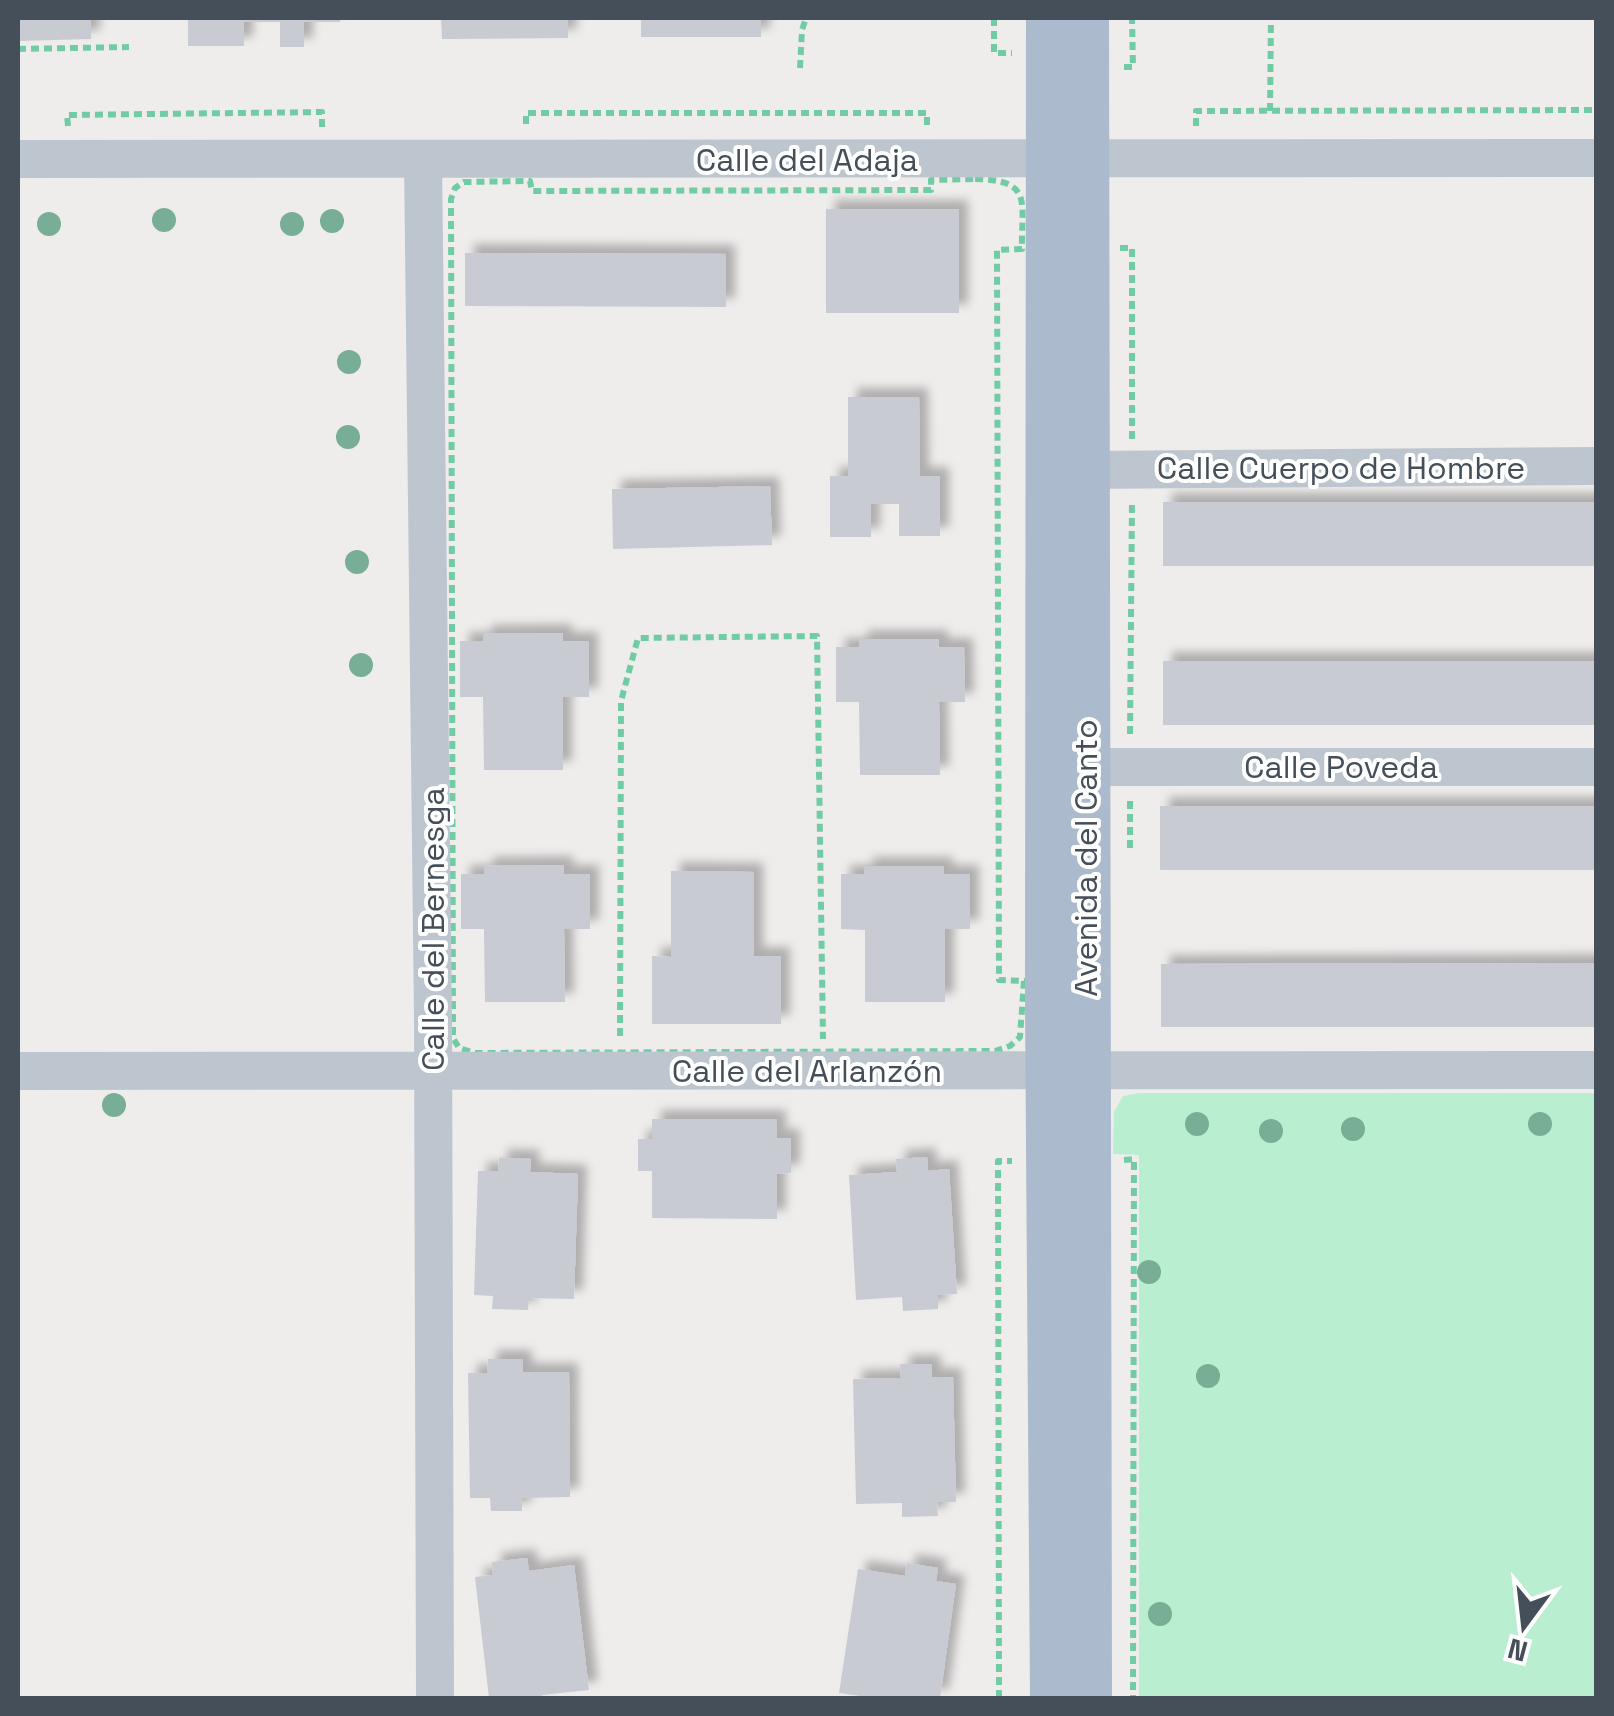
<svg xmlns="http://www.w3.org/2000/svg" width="1614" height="1716" viewBox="0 0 1614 1716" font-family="'Space Grotesk',sans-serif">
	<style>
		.green { fill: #b9eed1 }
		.building { fill: #c9cbd2; filter: url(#shadow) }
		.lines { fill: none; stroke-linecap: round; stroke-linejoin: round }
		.path { stroke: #71cca5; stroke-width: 6; stroke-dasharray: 8 5; stroke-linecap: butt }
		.minor { stroke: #bdc6cf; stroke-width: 38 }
		.major { stroke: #abbacc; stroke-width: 48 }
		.tree { fill: #78ae96 }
		.labels { text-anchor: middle; stroke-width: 8; stroke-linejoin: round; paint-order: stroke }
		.street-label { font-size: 32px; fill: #454f5a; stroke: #fff }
	</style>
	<defs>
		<filter id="shadow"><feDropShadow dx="9" dy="-9" stdDeviation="5" flood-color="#0004"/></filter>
	</defs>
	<rect width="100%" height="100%" fill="#efecec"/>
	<path class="green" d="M1596,1093V1698H1139V1155L1113,1154L1114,1112L1123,1096L1139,1093Z"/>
	<path class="building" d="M18,18H91V39L18,41Z
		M188,18H340V22H304V47H280V22H244V46H188Z
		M441,18H568V38L442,39Z
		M641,18H761V37H641Z
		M826,209H959V313H826Z
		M465,253L726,254V307L465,306Z
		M848,397H919L920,476H940V536H899V504H871V537H830V476H848Z
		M770,486L772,545L613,549L612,489Z
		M1163,502H1596V566H1163Z
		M563,633V641H589V697H563V770H484L483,697H460V641H483V634Z
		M859,639H939V647H964L965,702H939L940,775H860L859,702H836V647H859Z
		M1163,661H1596V725H1163Z
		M1160,806H1596V870H1160Z
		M564,865V874H590V929H564L565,1002H485L484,929H461V874H484V866Z
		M864,866H944V874H970V929H945V1002H865V930L841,929V874H864Z
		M671,871L754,872V956H781V1024H652V956L671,957Z
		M1596,963V1027H1161V964Z
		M652,1119H777V1138H791V1173L777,1174V1219L652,1218V1171H638V1139H652Z
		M927,1157L928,1171L949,1169L957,1294L938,1295V1309L903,1311L902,1297L856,1300L849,1175L897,1172L896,1159Z
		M499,1158L531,1159L530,1172L578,1174L574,1299L529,1298L528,1310L492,1309L493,1296L474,1295L478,1171H498Z
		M488,1359H523V1372H569L570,1497L522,1498V1511H491L490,1498H470L468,1373H487Z
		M900,1364H932V1377H953L956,1502H937L938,1516L902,1517V1503L856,1504L853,1379L901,1378Z
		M527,1558L529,1571L574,1565L589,1690L542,1695V1698H489L475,1577L493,1575L492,1562Z
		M907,1563L938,1568L936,1581L956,1584L940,1698H874L839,1693L858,1569L905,1576Z"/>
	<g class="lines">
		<path class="path" d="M994,18V53H1012
			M18,49L129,47
			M1124,67H1133L1132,18
			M800,68L802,30L806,18
			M1270,111L1271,18
			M526,124V113H927V129
			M68,126L67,115L322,112V129
			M1196,126V111L1596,110
			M975,179C1034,180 1021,202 1022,249L997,250L999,980L1024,981L1020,1037L1010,1046L995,1051L475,1053L459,1048L453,1038L451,199L455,188L464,182L530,181L532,191L931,190V180Z
			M1120,248H1132V439
			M1130,734L1132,502
			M1130,848V800
			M620,1036L621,701L638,638L817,636L823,1039
			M1124,1160L1134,1159L1133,1698
			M999,1698L998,1161H1012"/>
		<path class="minor" d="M18,159L1596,158
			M423,159L433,1018L435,1698
			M1085,470L1596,466
			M1086,767H1596
			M18,1071L1596,1070"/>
		<path class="major" d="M1050,18L1049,1003L1054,1698
			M1085,18L1088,1698"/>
	</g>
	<g class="tree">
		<circle cx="164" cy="220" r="12"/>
		<circle cx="332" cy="221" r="12"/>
		<circle cx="49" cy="224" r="12"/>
		<circle cx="292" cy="224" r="12"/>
		<circle cx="349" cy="362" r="12"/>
		<circle cx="348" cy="437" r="12"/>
		<circle cx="357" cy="562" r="12"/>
		<circle cx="361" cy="665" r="12"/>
		<circle cx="114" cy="1105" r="12"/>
		<circle cx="1197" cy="1124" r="12"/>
		<circle cx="1540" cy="1124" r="12"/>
		<circle cx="1353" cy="1129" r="12"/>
		<circle cx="1271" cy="1131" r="12"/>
		<circle cx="1149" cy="1272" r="12"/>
		<circle cx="1208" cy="1376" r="12"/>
		<circle cx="1160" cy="1614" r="12"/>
	</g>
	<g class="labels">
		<g class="street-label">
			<text x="807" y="171">Calle del Adaja</text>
			<text x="1341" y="479">Calle Cuerpo de Hombre</text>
			<text x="1341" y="778">Calle Poveda</text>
			<text transform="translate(1086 858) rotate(-90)" y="11">Avenida del Canto</text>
			<text transform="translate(433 929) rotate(-90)" y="11">Calle del Bernesga</text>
			<text x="807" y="1082">Calle del Arlanzón</text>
		</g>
	</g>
	<rect width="1614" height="1716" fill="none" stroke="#454f5a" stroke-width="40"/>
	<g transform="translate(1524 1626) rotate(195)" stroke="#ffffff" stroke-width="8" paint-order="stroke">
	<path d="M0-8L18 38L0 25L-18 38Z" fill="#454f5a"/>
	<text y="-15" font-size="28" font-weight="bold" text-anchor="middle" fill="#454f5a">N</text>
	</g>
</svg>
